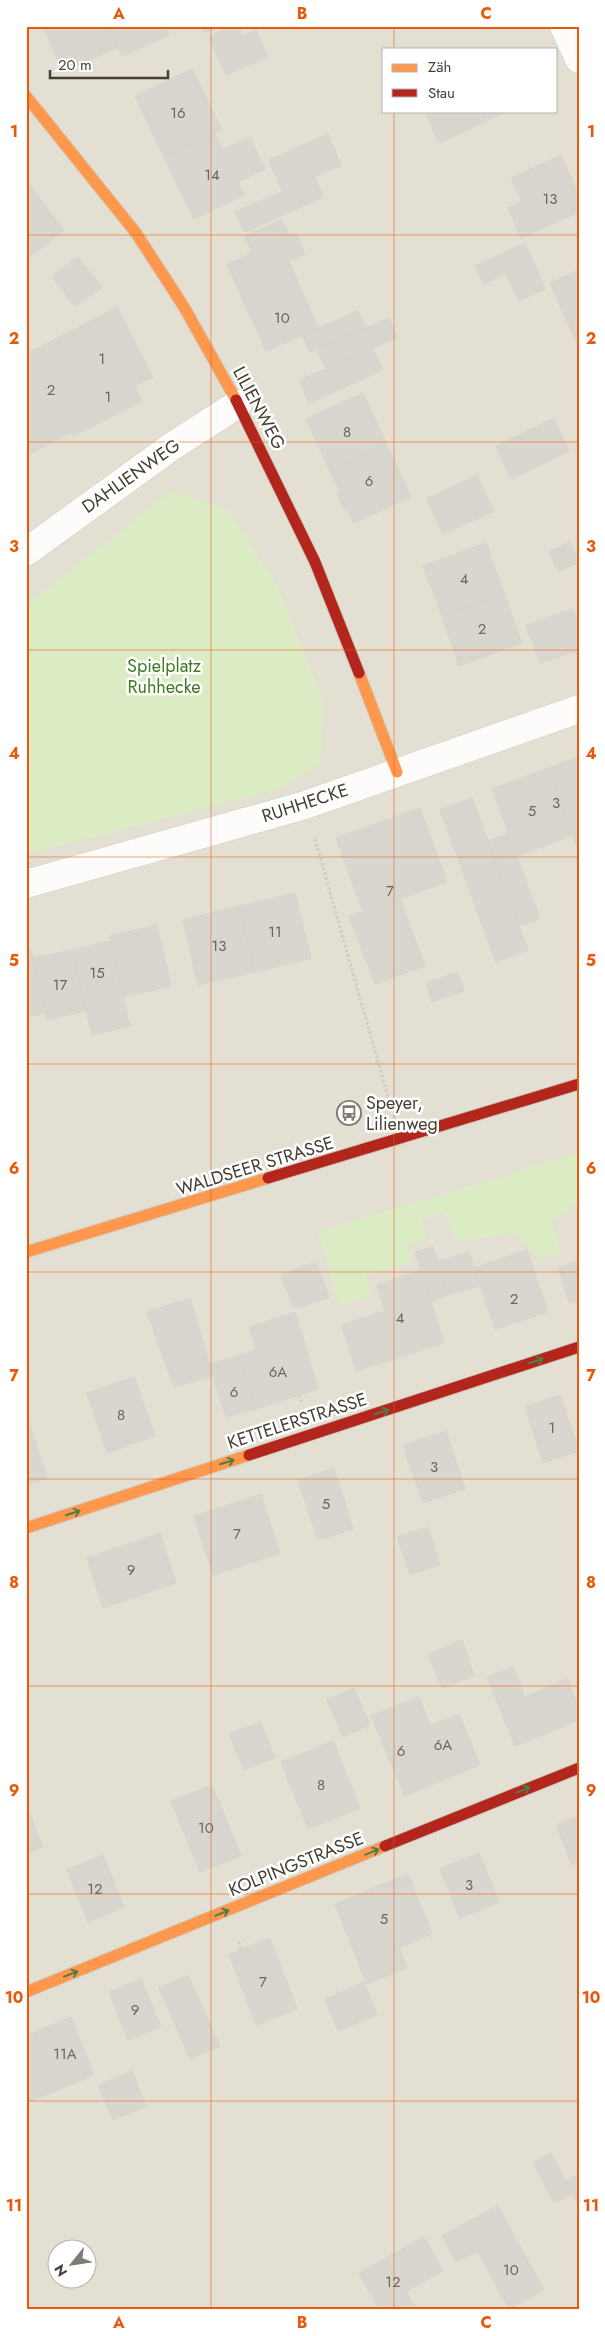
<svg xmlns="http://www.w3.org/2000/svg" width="605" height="2336" viewBox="0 0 605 2336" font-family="Jost,sans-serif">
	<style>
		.residential { fill: #e4dfd3; fill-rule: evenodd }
		.green { fill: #dbecc4 }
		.building { fill: #d9d6cf; stroke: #d8d4cc }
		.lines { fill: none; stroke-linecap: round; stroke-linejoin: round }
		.street-casing { stroke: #cecbc4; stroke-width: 29 }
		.slow-casing { stroke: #cfcbbc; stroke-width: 13 }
		.jam-casing { stroke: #cfcbbc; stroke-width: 13 }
		.path { stroke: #cecbc6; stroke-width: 3; stroke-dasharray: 2.5 2.5; stroke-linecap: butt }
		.street { stroke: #fdfcfb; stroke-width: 28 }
		.slow { stroke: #ff974d; stroke-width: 11 }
		.jam { stroke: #b3261e; stroke-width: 11 }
		.oneway { stroke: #517b48 }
		.grid { fill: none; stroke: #e8590c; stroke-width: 1; stroke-opacity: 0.55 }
		.labels { text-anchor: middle; stroke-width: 5; stroke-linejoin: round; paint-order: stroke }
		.number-label { font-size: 15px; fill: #6b665b }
		.street-label { font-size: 18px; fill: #453f33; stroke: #fff }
		.park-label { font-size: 18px; fill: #3e7a22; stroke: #fff }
		.poi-label { font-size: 18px; fill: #453f33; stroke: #fff; text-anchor: start }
		.neatline { fill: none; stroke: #e8590c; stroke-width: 2 }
		.grid-label { font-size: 16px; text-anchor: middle; font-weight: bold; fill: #e8590c }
	</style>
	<rect width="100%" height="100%" fill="#f0ede6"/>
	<path class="residential" d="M26,26H579V2310H26ZM384,49H556V111H384ZM58,2248H88V2278H58Z"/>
	<path class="green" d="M172,491L228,510L277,585L323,700L320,765L272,791L26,854V605Z
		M579,1153V1203L551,1221L562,1252L539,1259L521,1237L512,1234L455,1240L445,1211L421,1219L427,1239L407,1245L412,1262L366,1276L372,1296L340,1305L318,1232Z"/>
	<path class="building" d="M43,26H109L119,47L63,71Z
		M109,26H165L169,35L122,56Z
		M201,26H219L204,33Z
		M233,26H239L243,36L256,30L268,57L226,75L209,37Z
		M192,69L222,130L164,157L135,96Z
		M425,111H481L486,121L439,143Z
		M481,111H509L486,121Z
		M215,133L222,150L250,137L265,169L238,182L244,195L194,219L164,157Z
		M328,134L341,165L282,191L269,160Z
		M561,155L579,196V212L521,238L508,208L522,202L511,178Z
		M315,177L323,197L245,232L235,212Z
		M26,181L64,230L26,260Z
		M282,220L290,236L296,233L305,254L289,261L299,284L246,307L227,264L252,253L245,236Z
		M525,243L533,261L483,284L475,266Z
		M78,257L102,287L75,307L52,276Z
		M533,261L545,289L519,301L506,274Z
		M579,270V338L575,339L550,283Z
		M299,284L318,328L266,351L246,307Z
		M117,307L153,377L135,386L142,401L93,426L50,342Z
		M358,311L365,328L310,352L302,335Z
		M389,318L397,337L326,369L317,349Z
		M50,342L93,426L73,436L71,432L26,456V354Z
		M373,348L383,370L309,403L300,380Z
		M363,393L387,445L330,471L306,419Z
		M554,418L569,451L511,479L496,446Z
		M387,445L411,497L354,523L347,509L344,510L337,493L340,491L330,471Z
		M477,475L494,511L443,534L427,499Z
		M570,542L579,562L558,572L549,552Z
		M486,543L504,593L442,616L423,566Z
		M504,593L522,643L459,666L442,616Z
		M573,609L579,625V650L540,663L526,625Z
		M579,757V848H577L548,768Z
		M548,768L573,835L517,856L492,789Z
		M472,798L528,950L496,962L440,810Z
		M420,808L447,882L400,899L425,966L375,984L349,916L363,911L336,838Z
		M508,833L540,919L519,926L487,841Z
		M295,893L311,958L255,972L239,906Z
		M239,906L255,972L198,985L183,920Z
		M157,925L171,986L123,997L110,936Z
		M110,941L130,1026L92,1035L72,950Z
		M31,950L46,1013L26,1017V951Z
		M72,950L86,1011L47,1020L33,958Z
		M458,972L464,991L432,1002L426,983Z
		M433,1247L448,1295L431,1301L415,1252Z
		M527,1250L548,1312L495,1329L474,1268Z
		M469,1252L480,1286L448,1295L438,1262Z
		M577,1261L579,1301L570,1304L558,1268Z
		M316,1262L329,1297L301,1307H293L281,1275Z
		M421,1270L444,1343L356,1371L342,1325L385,1311L377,1285Z
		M190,1298L213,1376L174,1387L147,1312Z
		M295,1312L318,1389L255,1409L238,1356L256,1350L249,1327Z
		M238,1356L255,1409L226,1417L209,1364Z
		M134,1377L155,1436L107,1453L87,1393Z
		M560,1395L579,1451L543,1463L525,1407Z
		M28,1420L47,1478L26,1485V1421Z
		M446,1431L465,1489L423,1503L403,1445Z
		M334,1468L353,1529L318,1540L298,1480Z
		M261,1494L280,1553L213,1575L194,1516Z
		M428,1527L440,1565L410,1575L397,1537Z
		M160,1533L176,1583L103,1608L87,1558Z
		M462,1640L474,1676L442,1688L428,1655Z
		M513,1667L525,1697L567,1679L579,1708V1720L515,1746L487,1677Z
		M354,1688L370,1725L343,1737L327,1700Z
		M419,1697L430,1726L459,1714L480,1765L431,1785L398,1705Z
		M398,1705L431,1785L405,1796L371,1716Z
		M260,1722L275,1758L244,1770L229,1734Z
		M333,1741L360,1808L308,1829L281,1762Z
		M212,1785L241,1856L200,1872L171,1801Z
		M26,1806L43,1847L26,1854Z
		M579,1816V1863L572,1865L556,1825Z
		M479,1853L499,1902L460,1918L440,1869Z
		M103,1855L124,1907L88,1922L67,1870Z
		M408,1874L432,1934L399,1948L407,1968L367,1984L335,1904Z
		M270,1938L297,2009L256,2025L229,1954Z
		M188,1975L220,2046L190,2059L159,1988Z
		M141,1979L161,2027L128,2040L109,1992Z
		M364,1982L377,2015L338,2031L325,1999Z
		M71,2017L94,2075L58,2090L35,2032Z
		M35,2032L58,2090L26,2103V2035Z
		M132,2071L146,2106L113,2120L98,2085Z
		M551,2153L572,2193L554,2203L533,2163Z
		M579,2174V2205L566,2181Z
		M498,2206L544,2290L509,2309L463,2224Z
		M463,2224L478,2251L456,2262L442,2236Z
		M424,2237L443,2271L406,2291L416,2310H379L359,2273Z"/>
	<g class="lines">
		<defs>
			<path id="street" d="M564,26L579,59
				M26,552L171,447L238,404
				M26,884L305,805L579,709"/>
			<path id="slow" d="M26,96L136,233L184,307L236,400
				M359,673L397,772
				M26,1252L268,1178
				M26,1528L249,1455
				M26,1992L385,1846"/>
			<path id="jam" d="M236,400L315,562L359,673
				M268,1178L579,1084
				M249,1455L579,1347
				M385,1846L579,1768"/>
		</defs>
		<use href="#street" class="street-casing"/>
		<use href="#slow" class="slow-casing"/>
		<use href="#jam" class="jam-casing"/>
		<path class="path" d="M315,839L390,1104
			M299,1395L302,1403
			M239,1942L241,1949"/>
		<use href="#street" class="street"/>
		<use href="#slow" class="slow"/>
		<use href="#jam" class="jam"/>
	</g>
	<defs><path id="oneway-shaft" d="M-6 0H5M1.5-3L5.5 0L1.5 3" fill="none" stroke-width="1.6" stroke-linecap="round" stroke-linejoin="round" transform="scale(1.25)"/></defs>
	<g class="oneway">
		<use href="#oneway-shaft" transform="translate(536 1361) rotate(-18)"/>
		<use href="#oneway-shaft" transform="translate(382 1412) rotate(-18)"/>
		<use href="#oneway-shaft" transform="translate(227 1462) rotate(-17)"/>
		<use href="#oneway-shaft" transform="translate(73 1513) rotate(-18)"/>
		<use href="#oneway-shaft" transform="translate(523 1790) rotate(-22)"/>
		<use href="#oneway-shaft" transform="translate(372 1852) rotate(-22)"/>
		<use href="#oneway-shaft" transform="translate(222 1913) rotate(-22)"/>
		<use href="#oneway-shaft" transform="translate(71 1974) rotate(-21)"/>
	</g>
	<path class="grid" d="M211,26V2310M394,26V49M394,111V2310M26,235H579M26,442H579M26,650H579M26,857H579M26,1064H579M26,1272H579M26,1479H579M26,1686H579M26,1894H579M26,2101H579"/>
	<defs>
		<symbol id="bus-ring" viewBox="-11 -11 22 22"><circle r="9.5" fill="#fff" stroke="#817c72" stroke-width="1.5"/><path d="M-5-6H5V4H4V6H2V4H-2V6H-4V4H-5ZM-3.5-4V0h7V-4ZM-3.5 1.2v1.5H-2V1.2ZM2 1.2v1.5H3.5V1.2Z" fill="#817c72"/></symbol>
	</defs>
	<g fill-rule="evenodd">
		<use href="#bus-ring" x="335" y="1099" width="28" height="28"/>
	</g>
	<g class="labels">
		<g class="number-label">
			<text x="178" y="118">16</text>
			<text x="212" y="180">14</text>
			<text x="550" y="204">13</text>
			<text x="282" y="323">10</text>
			<text x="102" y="364">1</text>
			<text x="51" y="395">2</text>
			<text x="108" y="402">1</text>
			<text x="347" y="437">8</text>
			<text x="369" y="486">6</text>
			<text x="464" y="584">4</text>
			<text x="482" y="634">2</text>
			<text x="556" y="808">3</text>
			<text x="532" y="816">5</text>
			<text x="390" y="896">7</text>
			<text x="275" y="937">11</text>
			<text x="219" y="951">13</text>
			<text x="97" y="978">15</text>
			<text x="60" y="990">17</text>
			<text x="514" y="1304">2</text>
			<text x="400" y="1323">4</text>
			<text x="278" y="1377">6A</text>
			<text x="234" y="1397">6</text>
			<text x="121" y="1420">8</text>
			<text x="552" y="1433">1</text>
			<text x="434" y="1472">3</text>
			<text x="326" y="1509">5</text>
			<text x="237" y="1539">7</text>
			<text x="131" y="1575">9</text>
			<text x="443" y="1750">6A</text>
			<text x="401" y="1756">6</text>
			<text x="321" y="1790">8</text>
			<text x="206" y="1833">10</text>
			<text x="469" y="1890">3</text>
			<text x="95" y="1894">12</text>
			<text x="384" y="1924">5</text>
			<text x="263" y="1987">7</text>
			<text x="135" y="2015">9</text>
			<text x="65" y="2059">11A</text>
			<text x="511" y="2275">10</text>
			<text x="393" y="2287">12</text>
		</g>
		<g class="street-label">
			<text transform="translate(259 408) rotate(62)" y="6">LILIENWEG</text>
			<text transform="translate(131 476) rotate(-35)" y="6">DAHLIENWEG</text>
			<text transform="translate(305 803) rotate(-18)" y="6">RUHHECKE</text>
			<text transform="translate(255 1166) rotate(-17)" y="6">WALDSEER STRASSE</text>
			<text transform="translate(297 1421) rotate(-18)" y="6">KETTELERSTRASSE</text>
			<text transform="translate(296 1864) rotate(-22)" y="6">KOLPINGSTRASSE</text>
		</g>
		<g class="park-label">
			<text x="164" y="672">Spielplatz<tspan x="164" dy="21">Ruhhecke</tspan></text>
		</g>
		<g class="poi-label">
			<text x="366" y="1109">Speyer,<tspan x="366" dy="21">Lilienweg</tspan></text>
		</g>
	</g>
	<rect width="605" height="2336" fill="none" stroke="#ffffff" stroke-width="55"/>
	<rect x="382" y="48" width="175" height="65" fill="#ffffff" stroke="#b5b2ad"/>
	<rect x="392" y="64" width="25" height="8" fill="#ff974d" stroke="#b5b2ad"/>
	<text x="428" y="72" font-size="15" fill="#453f33">Zäh</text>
	<rect x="392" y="89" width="25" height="8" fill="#b3261e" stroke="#b5b2ad"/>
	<text x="428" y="98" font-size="15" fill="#453f33">Stau</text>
	<g transform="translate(72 2264) rotate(240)"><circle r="24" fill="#ffffff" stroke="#b5b2ad"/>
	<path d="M0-4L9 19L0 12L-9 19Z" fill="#817c72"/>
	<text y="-8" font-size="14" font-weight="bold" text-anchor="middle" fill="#453f33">N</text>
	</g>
	<path d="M50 70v8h118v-8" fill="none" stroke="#453f33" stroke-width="2.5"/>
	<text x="58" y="70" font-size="15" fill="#453f33" stroke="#ffffff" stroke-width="4" paint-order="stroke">20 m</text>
	<rect x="28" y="28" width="550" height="2280" class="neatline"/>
	<g class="grid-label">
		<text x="119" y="19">A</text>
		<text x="302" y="19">B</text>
		<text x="486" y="19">C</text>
		<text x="14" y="137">1</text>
		<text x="591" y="137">1</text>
		<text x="14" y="344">2</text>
		<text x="591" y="344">2</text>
		<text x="14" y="552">3</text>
		<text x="591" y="552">3</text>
		<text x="14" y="759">4</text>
		<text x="591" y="759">4</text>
		<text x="14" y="966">5</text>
		<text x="591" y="966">5</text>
		<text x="14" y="1174">6</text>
		<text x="591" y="1174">6</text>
		<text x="14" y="1381">7</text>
		<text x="591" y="1381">7</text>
		<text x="14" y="1588">8</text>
		<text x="591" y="1588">8</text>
		<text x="14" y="1796">9</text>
		<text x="591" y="1796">9</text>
		<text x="14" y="2003">10</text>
		<text x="591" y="2003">10</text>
		<text x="14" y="2211">11</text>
		<text x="591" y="2211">11</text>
		<text x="119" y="2328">A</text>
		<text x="302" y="2328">B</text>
		<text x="486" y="2328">C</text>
	</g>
</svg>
